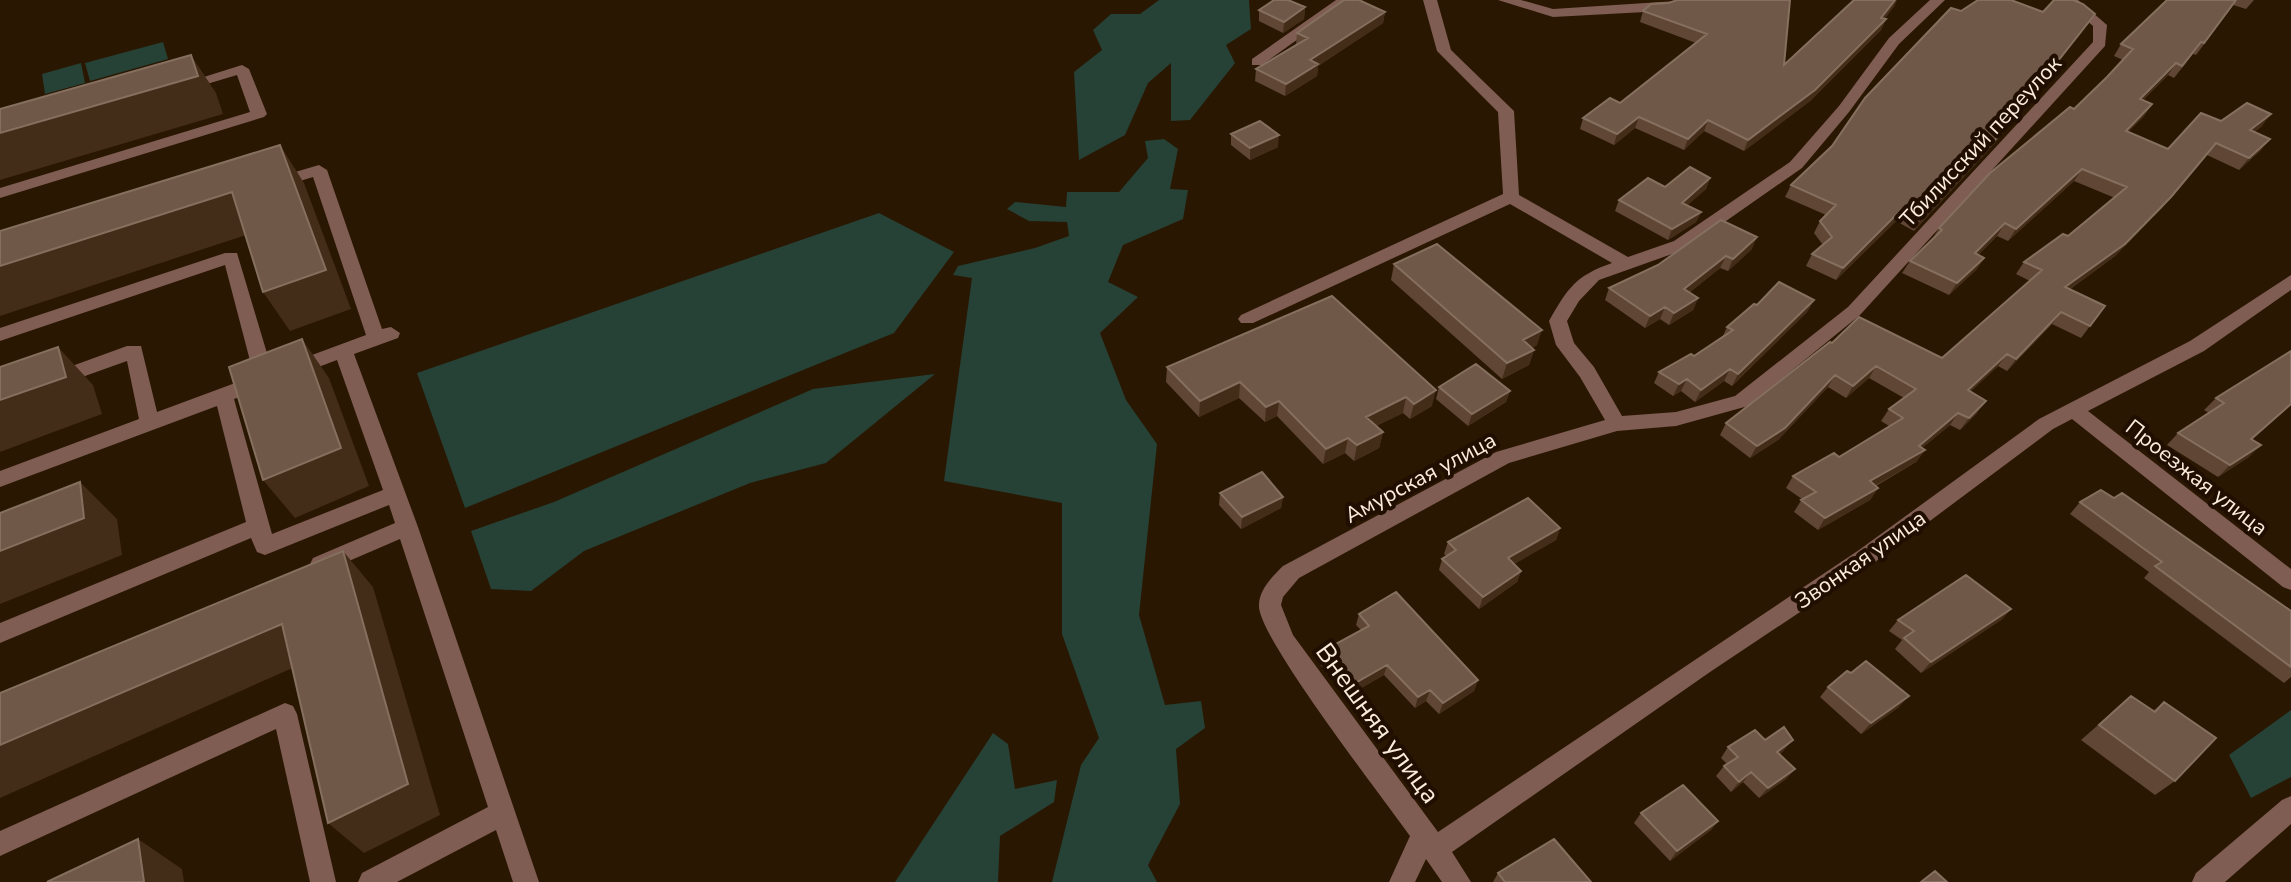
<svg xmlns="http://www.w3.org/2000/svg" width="2291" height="882" viewBox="0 0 2291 882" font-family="'Nunito Sans',sans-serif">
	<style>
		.green { fill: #264135 }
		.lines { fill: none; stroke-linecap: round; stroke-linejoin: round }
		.minor { fill: #7f5d53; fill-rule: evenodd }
		.wall { fill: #5f4635 }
		.shaded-wall { fill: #432c18 }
		.building { fill: #6f5847; stroke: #856f5f; stroke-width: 2 }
		.labels { text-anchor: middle; stroke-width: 8; stroke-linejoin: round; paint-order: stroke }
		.street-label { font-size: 22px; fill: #faecde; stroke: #200e00 }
		.near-street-label { font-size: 26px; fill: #faecde; stroke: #200e00 }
	</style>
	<rect width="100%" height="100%" fill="#2a1701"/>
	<path class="green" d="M1159,0H1249L1251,29L1226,45L1235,63L1190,120L1171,121V63L1148,83L1125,135L1079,160L1074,72L1102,50L1093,30L1111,14H1140Z
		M163,42L168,59L90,81L85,63Z
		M81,63L85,83L45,94L42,74Z
		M1164,139L1178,149L1170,189L1188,190L1183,219L1123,245L1108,282L1138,297L1100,333L1126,400L1157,444L1139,615L1165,705L1201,701L1205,728L1176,749L1180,804L1148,865L1157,882H1052L1081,765L1099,738L1062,634V503L944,481L972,278L953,275L958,266L1035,248L1069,236L1067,222L1029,221L1007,209L1015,202L1066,207L1067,192H1119L1148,158L1145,141Z
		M879,213L954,252L894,333L465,508L417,373Z
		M935,374L826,463L750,483L584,551L531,591L491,589L471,531L554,502L813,389Z
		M2291,710V777L2251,798L2229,755Z
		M993,733L1008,744L1015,789L1057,780L1054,802L1000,836L998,882H895Z"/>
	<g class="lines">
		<path class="minor" d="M1336,0H1352L1262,65H1252V59Z
			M1423,0H1437L1451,50L1514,111L1519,195L1628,257L1674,241L1790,162L1839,106L1889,38L1930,0H1945L1899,44L1849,112L1802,168L1686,249L1599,280L1579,301L1567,321L1574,343L1594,367L1622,416L1676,412L1735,396L1848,307L2093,42V26L2063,0H2078L2107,25L2105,46L1860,315L1748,406L1676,426L1617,431L1509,463L1299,578L1283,597L1281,605L1293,635L1438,832L1859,550L2039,419L2190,341L2291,275V290L2204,351L2088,411L2291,569V590L2283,587L2072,419L2053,429L1875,562L1710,672L1452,852L1471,882H1442L1426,859L1415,882H1389L1410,836C1383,798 1261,641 1259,607C1258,590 1273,576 1283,566L1496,452L1605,420L1580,377L1556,345L1549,321C1568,288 1575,276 1612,263L1510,204L1253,323H1241L1238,319L1241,315L1503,194L1498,112L1437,51Z
			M1498,0H1521L1553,9L1692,0L1664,11L1553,17Z
			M242,65L249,69L267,114L264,117L0,198V188L250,112L237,75L180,92L172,87Z
			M319,165L327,170L382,329L391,327L400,333L398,338L354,354L418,527L539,882H513L496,830L397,882H358L362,873L488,807L400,539L321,573L313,570L310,564L313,558L395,523L389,505L265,555L257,552L251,538L0,643V623L246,522L217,406L0,487V471L139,419L127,361L57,386L47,379L50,374L127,346H141L157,412L254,376L225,265L0,341V328L225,253H237L275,380L272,385L234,399L272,534L383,490L337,360L292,377L282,370L285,365L366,335L313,177L274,189L266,184L268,180Z
			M285,703L293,706L297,714L336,882H310L276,729L0,856V831Z
			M2291,796V824L2225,882H2192L2196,873L2282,800Z"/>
	</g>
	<path class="wall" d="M1766,0H1790L1784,65L1895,5L1884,19H1886L1881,30L1810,101L1744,151L1704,131L1684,150L1635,128L1614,145L1580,129L1583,118L1620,103L1696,43L1640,22L1643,11L1726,1Z
		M2167,0H2254L2246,9L2233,5L2196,55L2193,54L2174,78L2168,75L2142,101L2152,104L2144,116L2128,132L2168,149L2221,121L2262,126L2254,132L2270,139L2260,151L2239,170L2207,155L2161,209L2115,256L2069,290L2090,326L2081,338L2052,324L2007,371L1998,366L1970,392L1977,413L1960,430L1950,425L1922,448L1925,450L1916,462L1876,486L1878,488L1870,500L1818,530L1794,512L1802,499L1786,488L1793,476L1839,457L1889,426L1881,421L1889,409L1904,398L1869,378L1846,398L1828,387L1778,440L1750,458L1720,435L1726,423L1832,343L1942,358L2030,281L2016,274L2024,262L2068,236L2115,198L2074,181L2008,241L1997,236L1978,255L1984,258L1976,270L1949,295L1902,273L1910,261L1933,238L1939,228L2074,109L2107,77L2123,60L2114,56L2121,44Z
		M1305,7L1304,19L1283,33L1259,21V10Z
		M1961,11L2043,12L2087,25L1994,144L1914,231L1896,221L1836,280L1806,266L1812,254L1823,245L1814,233L1820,221L1826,215L1785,197L1791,185L1832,146Z
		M1385,12L1383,23L1318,66L1317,76L1285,96L1255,81L1256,69L1296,44L1297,33Z
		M1231,134L1278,147L1250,160L1231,145Z
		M1710,178L1706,189L1687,205L1701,212L1696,222L1668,240L1615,211L1619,200L1665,187Z
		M1752,249L1728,271L1720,268L1689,293L1698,298L1693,310L1669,325L1660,319L1645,328L1605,300L1609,288Z
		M1394,264L1537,345L1532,348L1534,350L1529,365L1502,379L1391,280Z
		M1332,296L1432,406L1410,419L1403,413L1376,426L1383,432L1379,448L1354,461L1345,453L1323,464L1277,416L1265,422L1239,398L1199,417L1166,382L1167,367Z
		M1814,300L1807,312L1732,386L1724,381L1695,402L1681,391L1673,396L1654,383L1659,372L1694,356L1722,338L1727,327L1757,305Z
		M1439,387L1510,391L1506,402L1468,426L1436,399Z
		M2216,398L2283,412L2252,440L2249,457L2218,477L2167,445L2178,433L2209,413L2204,410Z
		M1220,493L1283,497L1281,508L1241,529L1219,505Z
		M2080,502L2291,611V677L2284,683L2144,578L2149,572L2070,514Z
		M1560,528L1556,540L1514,564L1521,571L1517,582L1479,609L1439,570L1442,559L1447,556L1444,554L1448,542Z
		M2011,609L2001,620L1921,673L1895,649L1902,640L1889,631L1898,620Z
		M1359,614L1478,680L1474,691L1439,714L1426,701L1415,708L1384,675L1347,696L1319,663L1321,652L1361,630L1356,625Z
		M1828,687L1899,707L1861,734L1820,697Z
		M2131,696L2153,711L2164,702L2175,781L2155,795L2081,740Z
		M1765,740L1784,750L1780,754L1795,769L1786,779L1759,798L1743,782L1731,792L1716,776L1724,766L1727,764L1721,758L1728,747Z
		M1641,813L1718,821L1711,830L1670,861L1634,823Z
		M1498,873L1591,882H1493Z"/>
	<path class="shaded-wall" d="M1895,0H1897L1895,5L1876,28L1881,18Z
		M1305,7L1304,19L1283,33L1284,22Z
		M1385,12L1383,23L1318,66L1317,76L1285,96L1286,84L1310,60Z
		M2095,14L2087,25L1994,144L1914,231L1921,219Z
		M1886,19L1881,30L1810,101L1744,151L1748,140Z
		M191,55L216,93L223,114L0,180V133Z
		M2176,63L2168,75L2131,112L2140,99Z
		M2152,104L2144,116L2117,143L2126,131Z
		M2271,114L2262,126L2241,142L2250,130Z
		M1639,117L1635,128L1614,145L1617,134Z
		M1708,120L1704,131L1684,150L1688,139Z
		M1279,135L1278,147L1250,160V148Z
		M2270,139L2260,151L2239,170L2249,158Z
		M280,145L304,183L351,309L290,331L263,292Z
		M2207,155L2161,209L2115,256L2055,300L2065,287Z
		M2082,169L2074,181L2008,241L2016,229Z
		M1710,178L1706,189L1678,214L1682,203Z
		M232,192L258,231L0,316V266Z
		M1902,209L1896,221L1836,280L1843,268Z
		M1701,212L1696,222L1668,240L1672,229Z
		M2005,223L1997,236L1967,266L1975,253Z
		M1757,237L1752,249L1728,271L1733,259Z
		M1726,256L1720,268L1679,301L1684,289Z
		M1984,258L1976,270L1949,295L1957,283Z
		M1698,298L1693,310L1669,325L1674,313Z
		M1814,300L1807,312L1732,386L1738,374Z
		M1665,307L1660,319L1645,328L1650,316Z
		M2061,312L2052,324L2007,371L2016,359Z
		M1542,330L1537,345L1518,356L1523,340Z
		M302,339L329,378L369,486L295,518L263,480Z
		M58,347L93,385L102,414L0,452V400Z
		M1534,350L1529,365L1502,379L1507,363Z
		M2007,354L1998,366L1959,402L1968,390Z
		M1876,366L1869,378L1846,398L1853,386Z
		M1730,369L1724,381L1695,402L1701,390Z
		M1835,375L1828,387L1778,440L1750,458L1757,446Z
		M1687,379L1681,391L1673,396L1679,384Z
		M1240,382L1239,398L1199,417L1200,401Z
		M1436,390L1432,406L1410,419L1414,404Z
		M1510,391L1506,402L1468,426L1472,414Z
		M1406,397L1403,413L1363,432L1366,417Z
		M1279,401L1277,416L1265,422L1266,407Z
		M1986,401L1977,413L1960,430L1969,418Z
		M2291,404L2283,412L2239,451L2251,439Z
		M1958,413L1950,425L1910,458L1919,446Z
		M1383,432L1379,448L1354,461L1357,445Z
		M1348,438L1345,453L1323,464L1326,449Z
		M2261,445L2249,457L2218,477L2230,465Z
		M1925,450L1916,462L1862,493L1870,481Z
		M80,482L117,519L122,555L0,604V551Z
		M1878,488L1870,500L1818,530L1825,518Z
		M1283,497L1281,508L1241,529L1242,517Z
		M1560,528L1556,540L1504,570L1508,558Z
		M343,551L373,587L440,815L364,853L328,823Z
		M1521,571L1517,582L1479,609L1483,597Z
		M2011,609L2001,620L1921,673L1931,662Z
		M282,624L315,658L0,798V745Z
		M1387,665L1384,675L1347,696L1350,686Z
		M1478,680L1474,691L1439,714L1443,703Z
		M1430,690L1426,701L1415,708L1418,697Z
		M1909,696L1899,707L1861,734L1871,723Z
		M1793,740L1784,750L1769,762L1777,752Z
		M1795,769L1786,779L1759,798L1768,788Z
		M1751,772L1743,782L1731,792L1739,782Z
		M1718,821L1711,830L1670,861L1677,851Z
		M138,839L182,869L184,882H144Z"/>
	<path class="building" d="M1274,0H1288L1305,7L1284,22L1259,10Z
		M1344,0H1359L1385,12L1310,60L1318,64L1286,84L1256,69L1308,38L1297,33Z
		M1677,0H1790L1784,65L1854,0H1895L1881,18L1886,19L1815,90L1748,140L1708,120L1688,139L1639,117L1617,134L1583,118L1610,98L1620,103L1707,34L1643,11L1651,4L1669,3Z
		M1978,0H2011L2043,12L2054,0H2073L2083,4L2095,14L2002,132L1921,219L1902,209L1843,268L1812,254L1832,237L1820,221L1836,205L1791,185L1832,146L1865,98L1951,8L1961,11Z
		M2167,0H2236L2204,43L2201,42L2182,66L2176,63L2140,99L2152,104L2126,131L2168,149L2201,113L2221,121L2247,103L2271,114L2250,130L2270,139L2249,158L2216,143L2171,197L2125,244L2065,287L2105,306L2090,326L2061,312L2016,359L2007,354L1968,390L1986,401L1969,418L1958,413L1919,446L1925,450L1870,481L1878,488L1825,518L1801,500L1816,492L1793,476L1834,453L1839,457L1903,418L1889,409L1916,389L1876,366L1853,386L1835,375L1785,428L1757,446L1726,423L1830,342L1832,343L1859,317L1942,358L2042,270L2024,262L2063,234L2068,236L2127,187L2082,169L2016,229L2005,223L1975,253L1984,258L1957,283L1910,261L1942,230L1939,228L1990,173L2070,107L2074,109L2107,77L2133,49L2121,44Z
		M191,55L198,76L0,133V109Z
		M1260,121L1279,135L1250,148L1231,134Z
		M280,145L326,270L263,292L232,192L0,266V231Z
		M1690,167L1710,178L1682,203L1701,212L1672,229L1619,200L1648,178L1665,187Z
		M1721,220L1757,237L1733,259L1726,256L1684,289L1698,298L1674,313L1665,307L1650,316L1609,288L1658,265Z
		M1437,244L1542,330L1523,340L1534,350L1507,363L1394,264Z
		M1779,282L1814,300L1738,374L1730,369L1701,390L1687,379L1679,384L1659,372L1691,354L1694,356L1733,330L1727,327L1754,304L1757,305Z
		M1332,296L1436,390L1414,404L1406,397L1366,417L1383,432L1357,445L1348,438L1326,449L1279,401L1266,407L1240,382L1200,401L1167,367Z
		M302,339L341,448L263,480L229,367Z
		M58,347L66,377L0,400V367Z
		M2291,351V404L2251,439L2261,445L2230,465L2178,433L2224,403L2216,398Z
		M1476,364L1510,391L1472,414L1439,387Z
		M1262,472L1283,497L1242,517L1220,493Z
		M80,482L84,518L0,551V513Z
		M2101,490L2114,498L2122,493L2291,611V667L2155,566L2162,562L2080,502Z
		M1528,498L1560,528L1508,558L1521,571L1483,597L1442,559L1456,550L1448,542Z
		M343,551L408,784L328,823L282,624L0,745V693Z
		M1966,575L2011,609L1931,662L1904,638L1914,631L1898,620Z
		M1396,592L1478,680L1443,703L1430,690L1418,697L1387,665L1350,686L1321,652L1369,626L1359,614Z
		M1866,661L1909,696L1871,723L1828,687L1847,671L1851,673Z
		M2131,696L2155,712L2164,702L2216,738L2175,781L2099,725Z
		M1784,727L1793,740L1777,752L1795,769L1768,788L1751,772L1739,782L1724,766L1738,757L1728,747L1755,730L1765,740Z
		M1683,785L1718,821L1677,851L1641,813Z
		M138,839L144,882H47Z
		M1554,839L1591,882H1505L1498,873Z
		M1935,871L1947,882H1921Z"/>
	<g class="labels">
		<g class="street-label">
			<text transform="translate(1980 141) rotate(-47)" y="8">Тбилисский переулок</text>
			<text transform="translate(1420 477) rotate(-28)" y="8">Амурская улица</text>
			<text transform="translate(2197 477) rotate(38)" y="8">Проезжая улица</text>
			<text transform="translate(1860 559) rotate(-35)" y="8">Звонкая улица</text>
		</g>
		<g class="near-street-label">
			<text transform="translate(1378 723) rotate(54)" y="9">Внешняя улица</text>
		</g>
	</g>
</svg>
